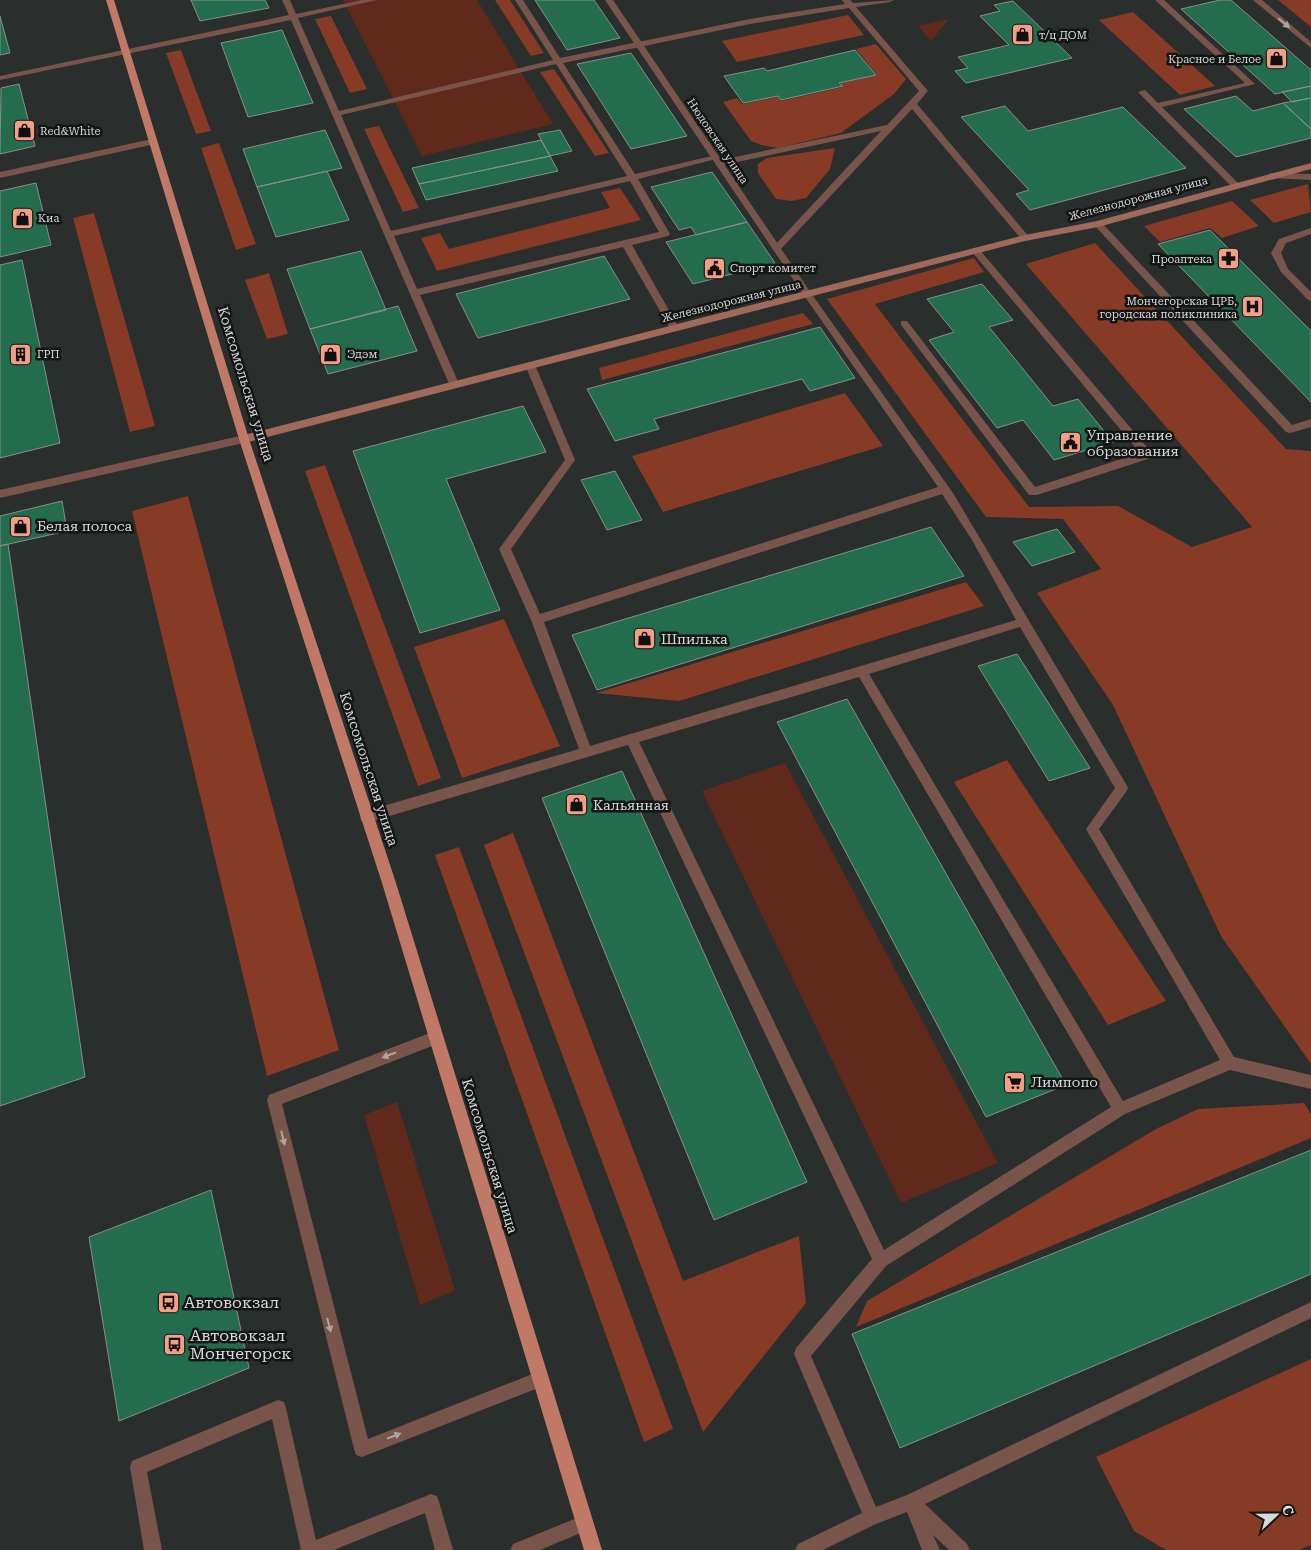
<svg xmlns="http://www.w3.org/2000/svg" width="1311" height="1550" viewBox="0 0 1311 1550" font-family="'Roboto Serif',serif">
	<style>
		.green { fill: #60291b }
		.forest { fill: #873a25 }
		.building { fill: #236d4e; stroke: #888e8b }
		.lines { fill: none; stroke-linecap: round; stroke-linejoin: round }
		.lane { fill: #78544b; fill-rule: evenodd }
		.street { fill: #78544b; fill-rule: evenodd }
		.secondary { fill: #a1695a; fill-rule: evenodd }
		.primary { fill: #c07966; fill-rule: evenodd }
		.oneway { fill: #b1a4a0 }
		.labels { text-anchor: middle; stroke-width: 5; stroke-linejoin: round; paint-order: stroke }
		.far-poi-label { font-size: 11px; fill: #d7dad8; stroke: #141615; text-anchor: start }
		.far-street-label { font-size: 11px; fill: #d7dad8; stroke: #141615 }
		.street-label { font-size: 14px; fill: #d7dad8; stroke: #141615 }
		.poi-label { font-size: 14px; fill: #d7dad8; stroke: #141615; text-anchor: start }
		.near-poi-label { font-size: 16px; fill: #d7dad8; stroke: #141615; text-anchor: start }
	</style>
	<rect width="100%" height="100%" fill="#2a2e2c"/>
	<path class="green" d="M343,0H477L553,124L422,156Z
		M949,19L931,41L918,26Z
		M785,763L998,1163L901,1203L702,791Z
		M397,1102L455,1290L420,1305L364,1115Z"/>
	<path class="forest" d="M495,0H510L544,53L531,56Z
		M1278,0H1311V27Z
		M1133,12L1215,86L1180,95L1099,20Z
		M848,15L864,35L737,62L722,41Z
		M331,16L367,89L350,93L315,19Z
		M876,44L906,79L894,94L841,133L778,148L761,145L751,141L723,102L737,98L742,104L778,97L781,101L843,87L841,83L877,75L856,49Z
		M181,50L211,131L196,134L166,53Z
		M554,69L609,153L595,156L540,72Z
		M379,126L419,208L403,212L364,129Z
		M219,143L256,244L236,250L201,148Z
		M835,148L830,169L806,198L792,201L776,199L758,173V164L767,158Z
		M1308,184L1311,212L1274,223L1250,200Z
		M620,188L641,220L437,271L421,238L440,233L449,249L610,208L601,192Z
		M1232,201L1259,226L1222,238L1210,228L1160,242L1144,226Z
		M94,213L155,426L130,432L73,218Z
		M1095,243L1286,449L1311,451V1064L1221,936L1113,705L1037,593L1101,569L1063,519L986,517L827,299L974,258L984,272L875,304L1029,507L1118,506L1192,547L1252,527L1026,264Z
		M269,273L288,334L267,339L245,280Z
		M803,313L813,324L602,380L599,368Z
		M845,393L883,446L663,512L632,456Z
		M325,465L441,778L418,786L305,471Z
		M188,496L339,1050L267,1076L132,511Z
		M966,582L984,606L679,701L596,693Z
		M504,619L560,746L462,778L414,647Z
		M1007,760L1166,1001L1108,1025L954,782Z
		M513,833L683,1281L799,1236L806,1303L703,1432L484,845Z
		M459,847L673,1429L644,1442L435,855Z
		M1304,1103L1311,1114V1138L856,1327L867,1301L1156,1129L1198,1109Z
		M1311,1359V1545L1299,1550H1166L1134,1531L1096,1457Z"/>
	<path class="building" d="M191,0H265L269,8L200,21Z
		M535,0H594L620,38L567,50Z
		M1220,0H1231L1311,70V86L1275,94L1181,9Z
		M1013,1L1072,58L966,83L955,71L968,68L958,57L1009,45L980,16L1000,11L994,5Z
		M0,16L10,53L0,55Z
		M282,30L313,103L248,117L221,43Z
		M855,50L876,75L839,83L843,86L781,100L778,96L743,103L724,76L764,68L767,71Z
		M631,53L687,136L631,149L577,64Z
		M19,84L35,146L0,154L1,88Z
		M1311,86V98L1292,102L1282,92Z
		M1236,96L1253,111L1283,103L1311,129V138L1236,157L1184,109Z
		M1311,98V129L1283,103Z
		M1005,106L1028,131L1123,107L1186,168L1030,210L1016,194L1029,190L961,117Z
		M325,130L342,168L257,187L243,149Z
		M560,130L572,151L550,156L538,134Z
		M541,140L550,156L419,184L412,168Z
		M550,156L558,171L426,200L419,184Z
		M327,171L349,220L276,237L257,187Z
		M712,172L747,222L696,235L691,227L679,230L651,187Z
		M36,183L51,245L0,257V191Z
		M747,222L775,263L693,284L666,242Z
		M1210,230L1311,331V402L1158,244Z
		M361,251L386,310L310,329L287,269Z
		M604,256L630,299L478,338L456,294Z
		M22,260L60,443L0,458V265Z
		M982,284L1013,320L989,327L1053,406L1078,399L1113,442L1054,460L1023,420L997,428L929,340L954,332L927,299Z
		M398,306L417,351L328,374L310,329Z
		M820,327L855,378L810,391L802,379L654,419L659,429L615,441L587,389Z
		M523,406L546,452L446,479L500,610L420,633L353,451Z
		M615,471L642,520L607,530L581,480Z
		M62,501L67,531L0,546V516Z
		M931,527L964,576L597,690L572,635Z
		M1057,529L1075,552L1032,566L1013,542Z
		M8,544L85,1077L0,1106V546Z
		M1017,654L1090,768L1049,781L978,666Z
		M847,699L1066,1085L986,1117L777,722Z
		M622,771L807,1182L714,1220L542,798Z
		M1311,1150V1274L900,1448L852,1334Z
		M211,1190L249,1368L119,1421L89,1237Z"/>
	<g class="lines">
		<path class="lane" d="M282,0H290L296,14L362,0H377L298,18L339,111L553,60L515,0H523L560,58L750,19L845,4L842,0H850L853,3L894,0L890,2L856,7L928,91L917,104L1030,238L1028,240H1022L912,109L780,250H774V246L881,131L719,166L715,163L716,161L887,125L919,91L849,8L750,24L563,63L635,174L716,155L720,158L638,179L670,234L668,236L632,245L679,328L674,331L671,330L623,247L420,295L459,384L458,386H450L291,20L0,80V76L289,15ZM556,64L627,176L391,231L341,115ZM630,181L659,232L417,289L394,236Z
			M1155,0H1164L1255,84L1162,107L1238,183V187H1232L1138,92L1145,90L1158,103L1245,83Z
			M1253,0H1262L1311,42V48Z
			M152,139L155,140V144L0,178V172Z
			M1272,173L1311,174V180L1269,178V174Z
			M1098,221L1101,222L1292,425L1311,419V427L1290,433L1286,432L1095,226L1093,224Z
			M1311,228V234L1286,243L1281,253L1288,269L1311,292V301L1308,300L1281,272L1271,253L1279,239Z
			M976,248L979,249L1151,452V458L1037,495H1029L901,325V321H907L1035,487L1140,453L973,253V249Z
			M808,292L811,293L953,493L1126,784L1128,788L1126,792L1099,829L1234,1057L1311,1075V1089L1230,1070L1125,1114L886,1266L811,1356L876,1507L907,1495L1311,1302V1318L925,1504L967,1544L970,1550H949L933,1535L940,1550H922L907,1512L876,1524L823,1550H795L798,1544L862,1513L794,1354L796,1348L872,1259L628,745L366,823L361,821L360,817L361,813L366,811L579,749L531,620L499,549L565,460L525,365L526,363H534L535,365L575,460L511,549L540,614L938,487L805,297L803,295ZM942,494L972,540L1016,620L590,746L544,622ZM1020,627L1115,788L1086,829L1220,1060L1123,1101L869,674ZM859,677L1111,1107L884,1250L639,742Z
			M244,435L249,439L248,442L0,498V490Z
			M435,1031L440,1033L442,1038L440,1043L282,1104L368,1439L540,1371L546,1373L548,1379L546,1385L362,1457L356,1455L354,1449L267,1100L269,1095Z
			M278,1400L284,1402L286,1408L316,1540L431,1494L437,1496L439,1502L453,1550H435L425,1513L334,1550H301L272,1419L147,1472L162,1550H144L130,1467L132,1461Z
			M584,1515L590,1517L592,1523L590,1529L540,1550H510L513,1544Z"/>
		<path class="street" d="M605,0H613L811,293V297H805Z"/>
		<path class="secondary" d="M1311,163V169L1098,227L1025,241L244,443L239,439L244,435L1025,235L1097,221Z"/>
		<path class="primary" d="M106,0H114L249,439L396,883L602,1550H584L382,883L239,439Z"/>
	</g>
	<defs><path id="oneway-solid" d="M-6-.8H1V-3.2L6.5 0L1 3.2V.8H-6Z" transform="scale(1.25)"/></defs>
	<g class="oneway">
		<use href="#oneway-solid" transform="translate(1284 23) rotate(40)"/>
		<use href="#oneway-solid" transform="translate(389 1055) rotate(159)"/>
		<use href="#oneway-solid" transform="translate(283 1138) rotate(76)"/>
		<use href="#oneway-solid" transform="translate(329 1325) rotate(75)"/>
		<use href="#oneway-solid" transform="translate(394 1436) rotate(-21)"/>
	</g>
	<defs>
		<symbol id="shop-square" viewBox="-11 -11 22 22"><rect x="-9" y="-9" width="18" height="18" rx="4" fill="#f49e87" stroke="#141615"/><path d="M-5-2.5h2.3a2.7 3.5 0 0 1 5.4 0H5L5.5 6h-11ZM-1.5-2.5h3a1.5 2.3 0 0 0-3 0Z" fill="#111"/></symbol>
		<symbol id="pharmacy-square" viewBox="-11 -11 22 22"><rect x="-9" y="-9" width="18" height="18" rx="4" fill="#f49e87" stroke="#141615"/><path d="M-2-6h4v4h4v4h-4v4h-4v-4h-4v-4h4Z" fill="#111"/></symbol>
		<symbol id="civic-square" viewBox="-11 -11 22 22"><rect x="-9" y="-9" width="18" height="18" rx="4" fill="#f49e87" stroke="#141615"/><path d="M-.6-6.5H3V-4.5H.6V-3L4-1V1h2V6H-6V1h2V-1L-.6-3ZM-1.2 2.5V6h2.4V2.5Z" fill="#111"/></symbol>
		<symbol id="hospital-square" viewBox="-11 -11 22 22"><rect x="-9" y="-9" width="18" height="18" rx="4" fill="#f49e87" stroke="#141615"/><path d="M-5-5h3v3.5h4V-5h3V5h-3V1.5h-4V5h-3Z" fill="#111"/></symbol>
		<symbol id="building-square" viewBox="-11 -11 22 22"><rect x="-9" y="-9" width="18" height="18" rx="4" fill="#f49e87" stroke="#141615"/><path d="M-4-6H4V6H1V3H-1V6H-4ZM-2.5-4.3h1.7v1.8h-1.7ZM.8-4.3h1.7v1.8H.8ZM-2.5-1h1.7V.8h-1.7ZM.8-1h1.7V.8H.8Z" fill="#111"/></symbol>
		<symbol id="supermarket-square" viewBox="-11 -11 22 22"><rect x="-9" y="-9" width="18" height="18" rx="4" fill="#f49e87" stroke="#141615"/><path d="M-6-5.5h2.5l.6 2H6L4.5 2H-2.5L-4.4-4H-6ZM-1.5 3.2a1.3 1.3 0 1 0 .1 0ZM3 3.2a1.3 1.3 0 1 0 .1 0Z" fill="#111"/></symbol>
		<symbol id="bus-square" viewBox="-11 -11 22 22"><rect x="-9" y="-9" width="18" height="18" rx="4" fill="#f49e87" stroke="#141615"/><path d="M-5-6H5V4H4V6H2V4H-2V6H-4V4H-5ZM-3.5-4V0h7V-4ZM-3.5 1.2v1.5H-2V1.2ZM2 1.2v1.5H3.5V1.2Z" fill="#111"/></symbol>
	</defs>
	<g fill-rule="evenodd">
		<use href="#shop-square" x="1010" y="22" width="25" height="25"/>
		<use href="#shop-square" x="1264" y="46" width="25" height="25"/>
		<use href="#shop-square" x="12" y="118" width="25" height="25"/>
		<use href="#shop-square" x="10" y="206" width="25" height="25"/>
		<use href="#pharmacy-square" x="1216" y="246" width="25" height="25"/>
		<use href="#civic-square" x="702" y="256" width="25" height="25"/>
		<use href="#hospital-square" x="1240" y="294" width="25" height="25"/>
		<use href="#building-square" x="8" y="342" width="25" height="25"/>
		<use href="#shop-square" x="318" y="342" width="25" height="25"/>
		<use href="#civic-square" x="1058" y="430" width="25" height="25"/>
		<use href="#shop-square" x="8" y="514" width="25" height="25"/>
		<use href="#shop-square" x="632" y="626" width="25" height="25"/>
		<use href="#shop-square" x="564" y="792" width="25" height="25"/>
		<use href="#supermarket-square" x="1002" y="1070" width="25" height="25"/>
		<use href="#bus-square" x="156" y="1290" width="25" height="25"/>
		<use href="#bus-square" x="162" y="1332" width="25" height="25"/>
	</g>
	<g class="labels">
		<g class="far-poi-label">
			<text x="1039" y="39">т/ц ДОМ</text>
			<text x="1261" y="63" text-anchor="end">Красное и Белое</text>
			<text x="40" y="135">Red&amp;White</text>
			<text x="38" y="222">Киа</text>
			<text x="1212" y="263" text-anchor="end">Проаптека</text>
			<text x="730" y="272">Спорт комитет</text>
			<text x="1237" y="305" text-anchor="end">Мончегорская ЦРБ,<tspan x="1237" dy="13">городская поликлиника</tspan></text>
			<text x="37" y="358">ГРП</text>
			<text x="347" y="358">Эдэм</text>
		</g>
		<g class="far-street-label">
			<text transform="translate(718 141) rotate(56)" y="4">Нюдовская улица</text>
			<text transform="translate(1138 198) rotate(-15)" y="4">Железнодорожная улица</text>
			<text transform="translate(731 301) rotate(-14)" y="4">Железнодорожная улица</text>
		</g>
		<g class="street-label">
			<text transform="translate(246 384) rotate(73)" y="5">Комсомольская улица</text>
			<text transform="translate(369 769) rotate(72)" y="5">Комсомольская улица</text>
			<text transform="translate(490 1156) rotate(73)" y="5">Комсомольская улица</text>
		</g>
		<g class="poi-label">
			<text x="1087" y="440">Управление<tspan x="1087" dy="16">образования</tspan></text>
			<text x="37" y="531">Белая полоса</text>
			<text x="661" y="644">Шпилька</text>
			<text x="593" y="810">Кальянная</text>
			<text x="1031" y="1087">Лимпопо</text>
		</g>
		<g class="near-poi-label">
			<text x="184" y="1308">Автовокзал</text>
			<text x="190" y="1341">Автовокзал<tspan x="190" dy="18">Мончегорск</tspan></text>
		</g>
	</g>
	<g transform="translate(1276 1515) rotate(68)" stroke="#141615" stroke-width="4" paint-order="stroke">
	<path d="M0-4L9 19L0 12L-9 19Z" fill="#d7dad8"/>
	<text y="-8" font-size="14" font-weight="bold" text-anchor="middle" fill="#d7dad8">С</text>
	</g>
</svg>
